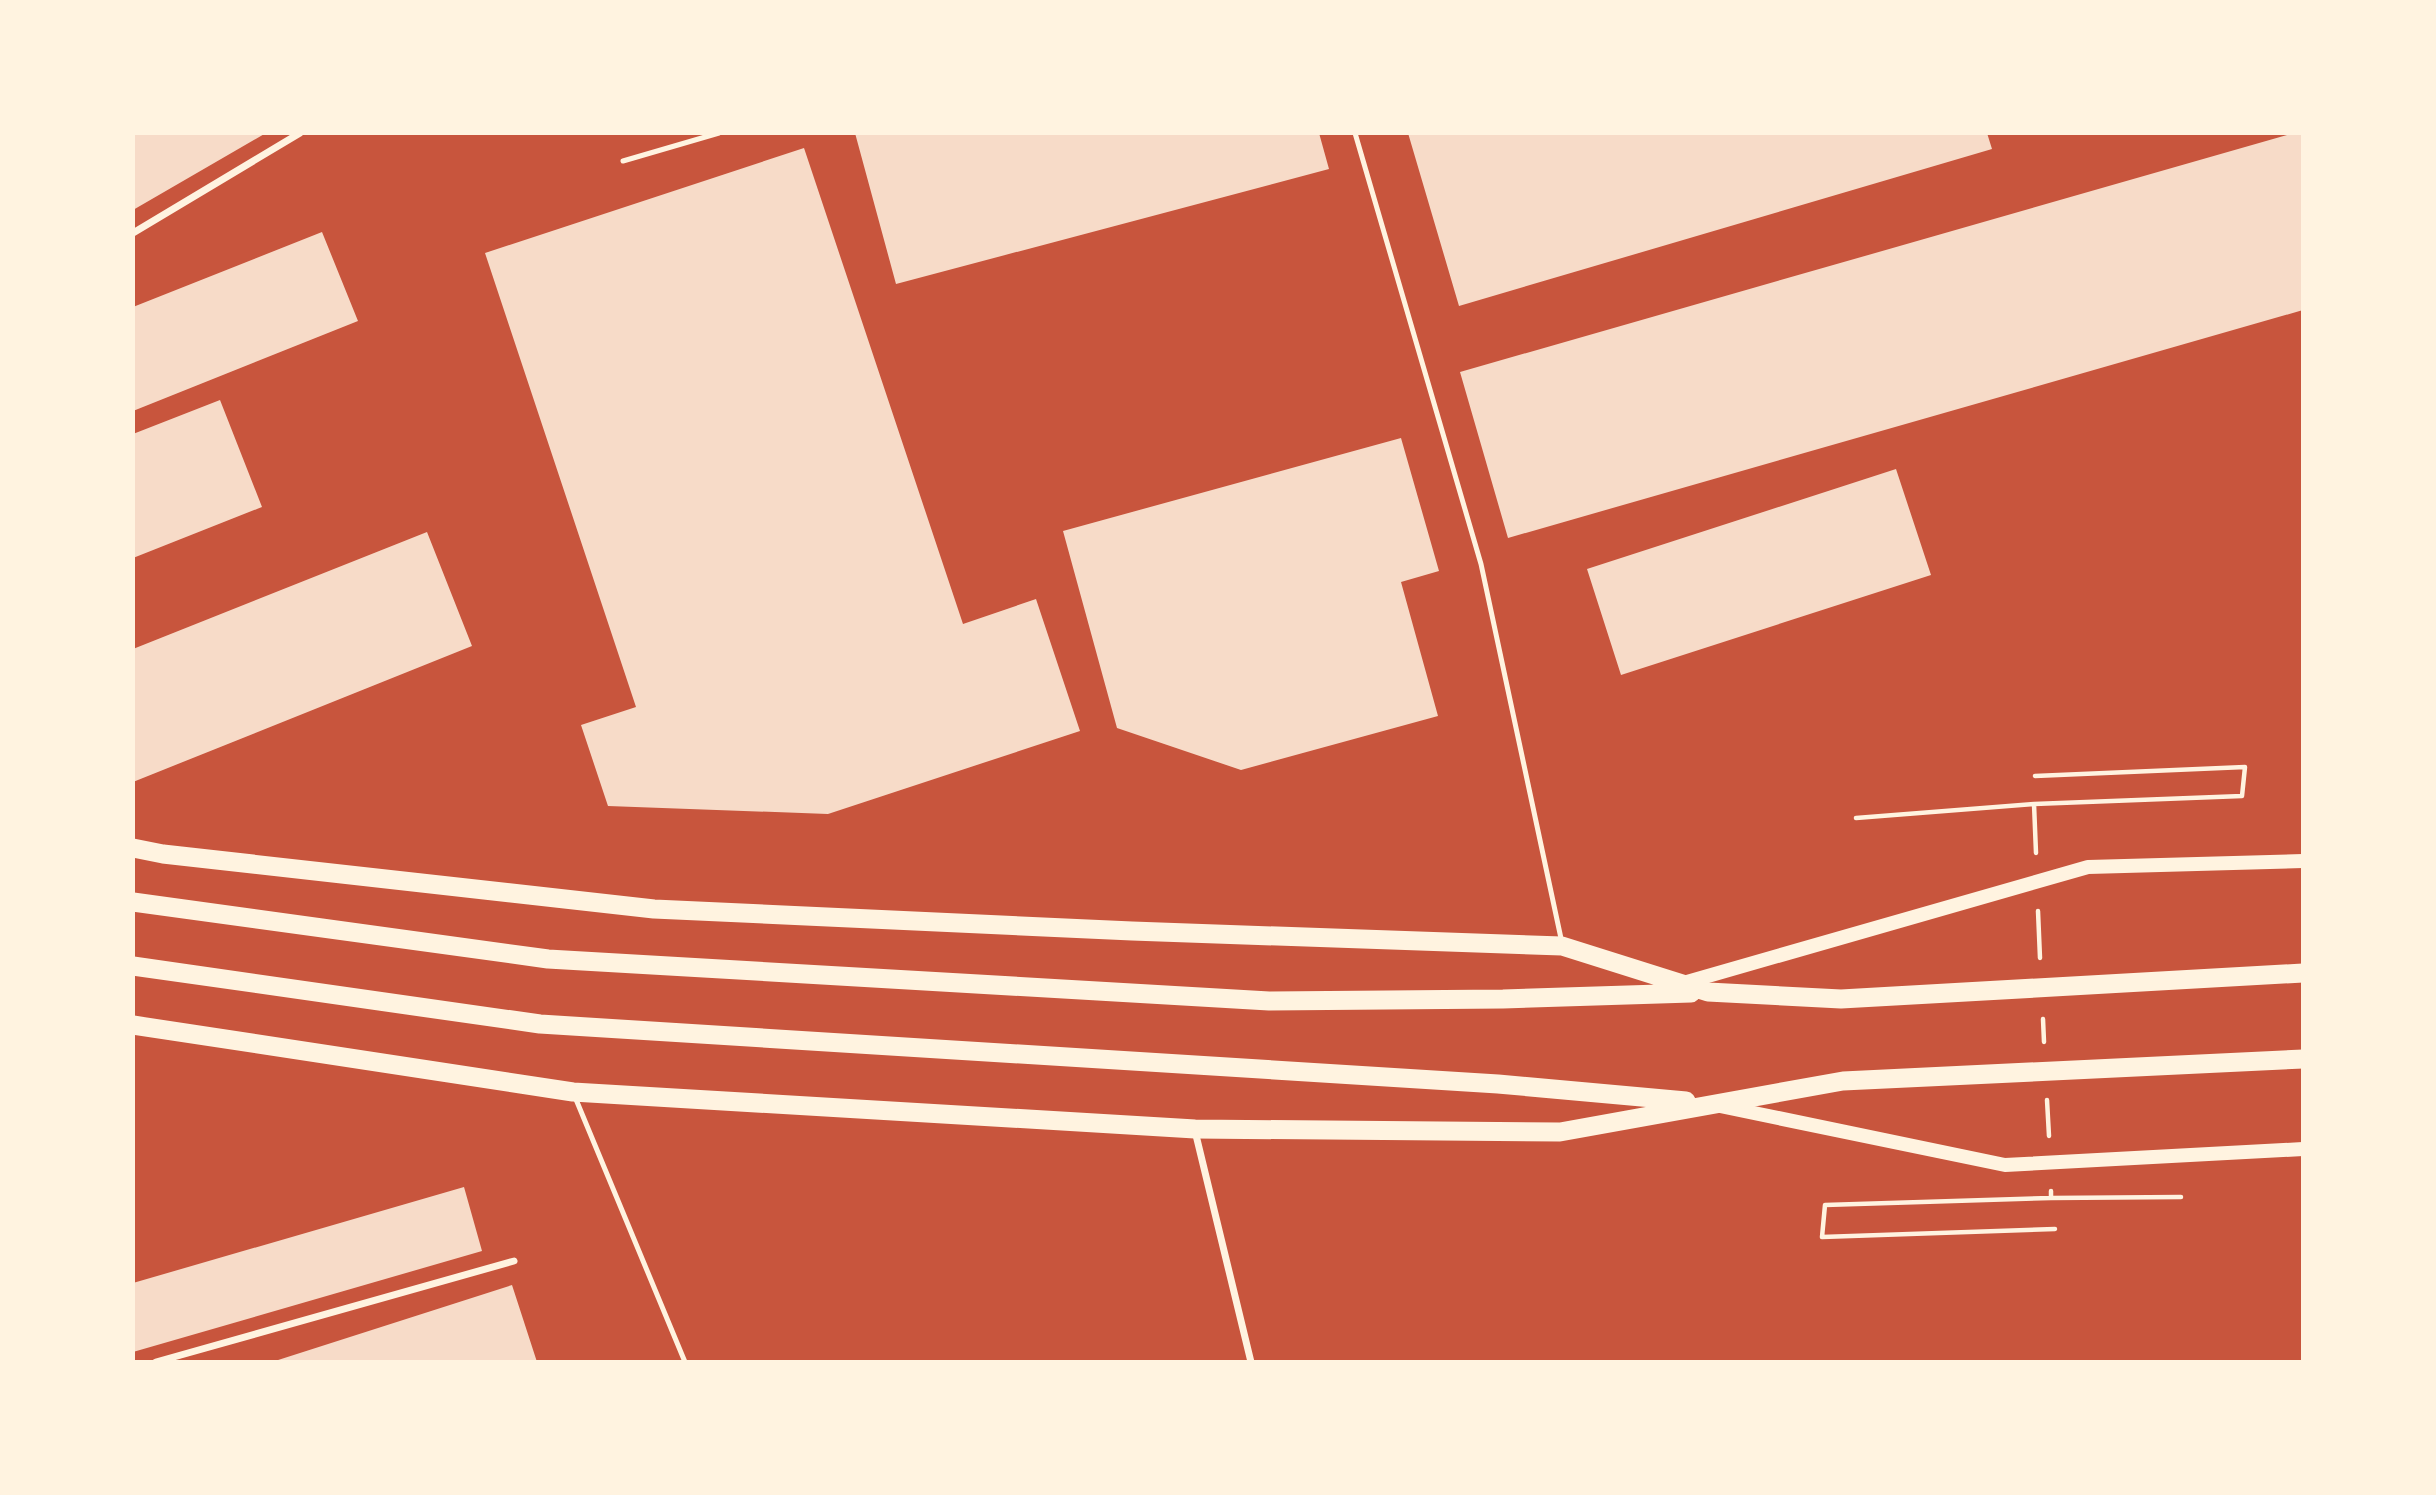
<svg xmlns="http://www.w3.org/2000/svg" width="2436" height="1495" viewBox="0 0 2436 1495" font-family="'Playfair Display',serif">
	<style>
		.building { fill: #f7dbc8 }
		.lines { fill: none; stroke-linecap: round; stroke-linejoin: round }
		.path { stroke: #fff3e0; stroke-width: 4.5 }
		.service { stroke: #fff3e0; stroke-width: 5 }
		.minor { stroke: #fff3e0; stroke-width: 7 }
		.secondary { stroke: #fff3e0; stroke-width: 14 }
		.trunk { stroke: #fff3e0; stroke-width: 19 }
	</style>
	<rect width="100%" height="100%" fill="#c8553d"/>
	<path class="building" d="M133,133H266L133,210Z
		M855,133H1319L1329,169L896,284Z
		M1408,133H1987L1992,149L1459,306Z
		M2286,133H2303V310L1508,538L1460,372L2287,135Z
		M804,148L963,624L1036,599L1080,731L828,814L608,806L581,725L636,707L485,253Z
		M322,232L358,321L133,411V307Z
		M220,400L262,507L133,558V434Z
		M1401,438L1439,571L1401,582L1438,716L1241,770L1117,728L1063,531Z
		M1896,469L1931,575L1621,675L1587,569Z
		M427,532L472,646L133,782V649Z
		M464,1187L482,1251L133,1352V1283Z
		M512,1285L537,1362H276L275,1361Z"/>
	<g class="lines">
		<path class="path" d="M2035,776L2245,767L2242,796L2034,804L2036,853
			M1856,818L2034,804
			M2038,911L2040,958
			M2043,1019L2044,1042
			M2047,1100L2049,1136
			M2051,1191V1198L1825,1205L1822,1237L2055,1229
			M2051,1198L2181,1197"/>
		<path class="service" d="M1355,133L1481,564L1562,943
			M623,161L719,133
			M575,1097L685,1362"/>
		<path class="minor" d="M133,233L300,133
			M1195,1131L1251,1362
			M156,1362L514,1261"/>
		<path class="secondary" d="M1680,984L2088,867L2303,861
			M1720,1106L2005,1165L2303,1149"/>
		<path class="trunk" d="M133,848L163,854L654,909L1132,931L1562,946L1708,992L1841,999L2303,973
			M133,902L548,959L1269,1001L1503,999L1691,993
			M133,966L540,1024L1498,1084L1686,1101
			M133,1025L573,1092L1195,1129L1560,1132L1843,1081L2303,1059"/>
	</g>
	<rect width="2436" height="1495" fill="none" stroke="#fff3e0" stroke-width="270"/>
</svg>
